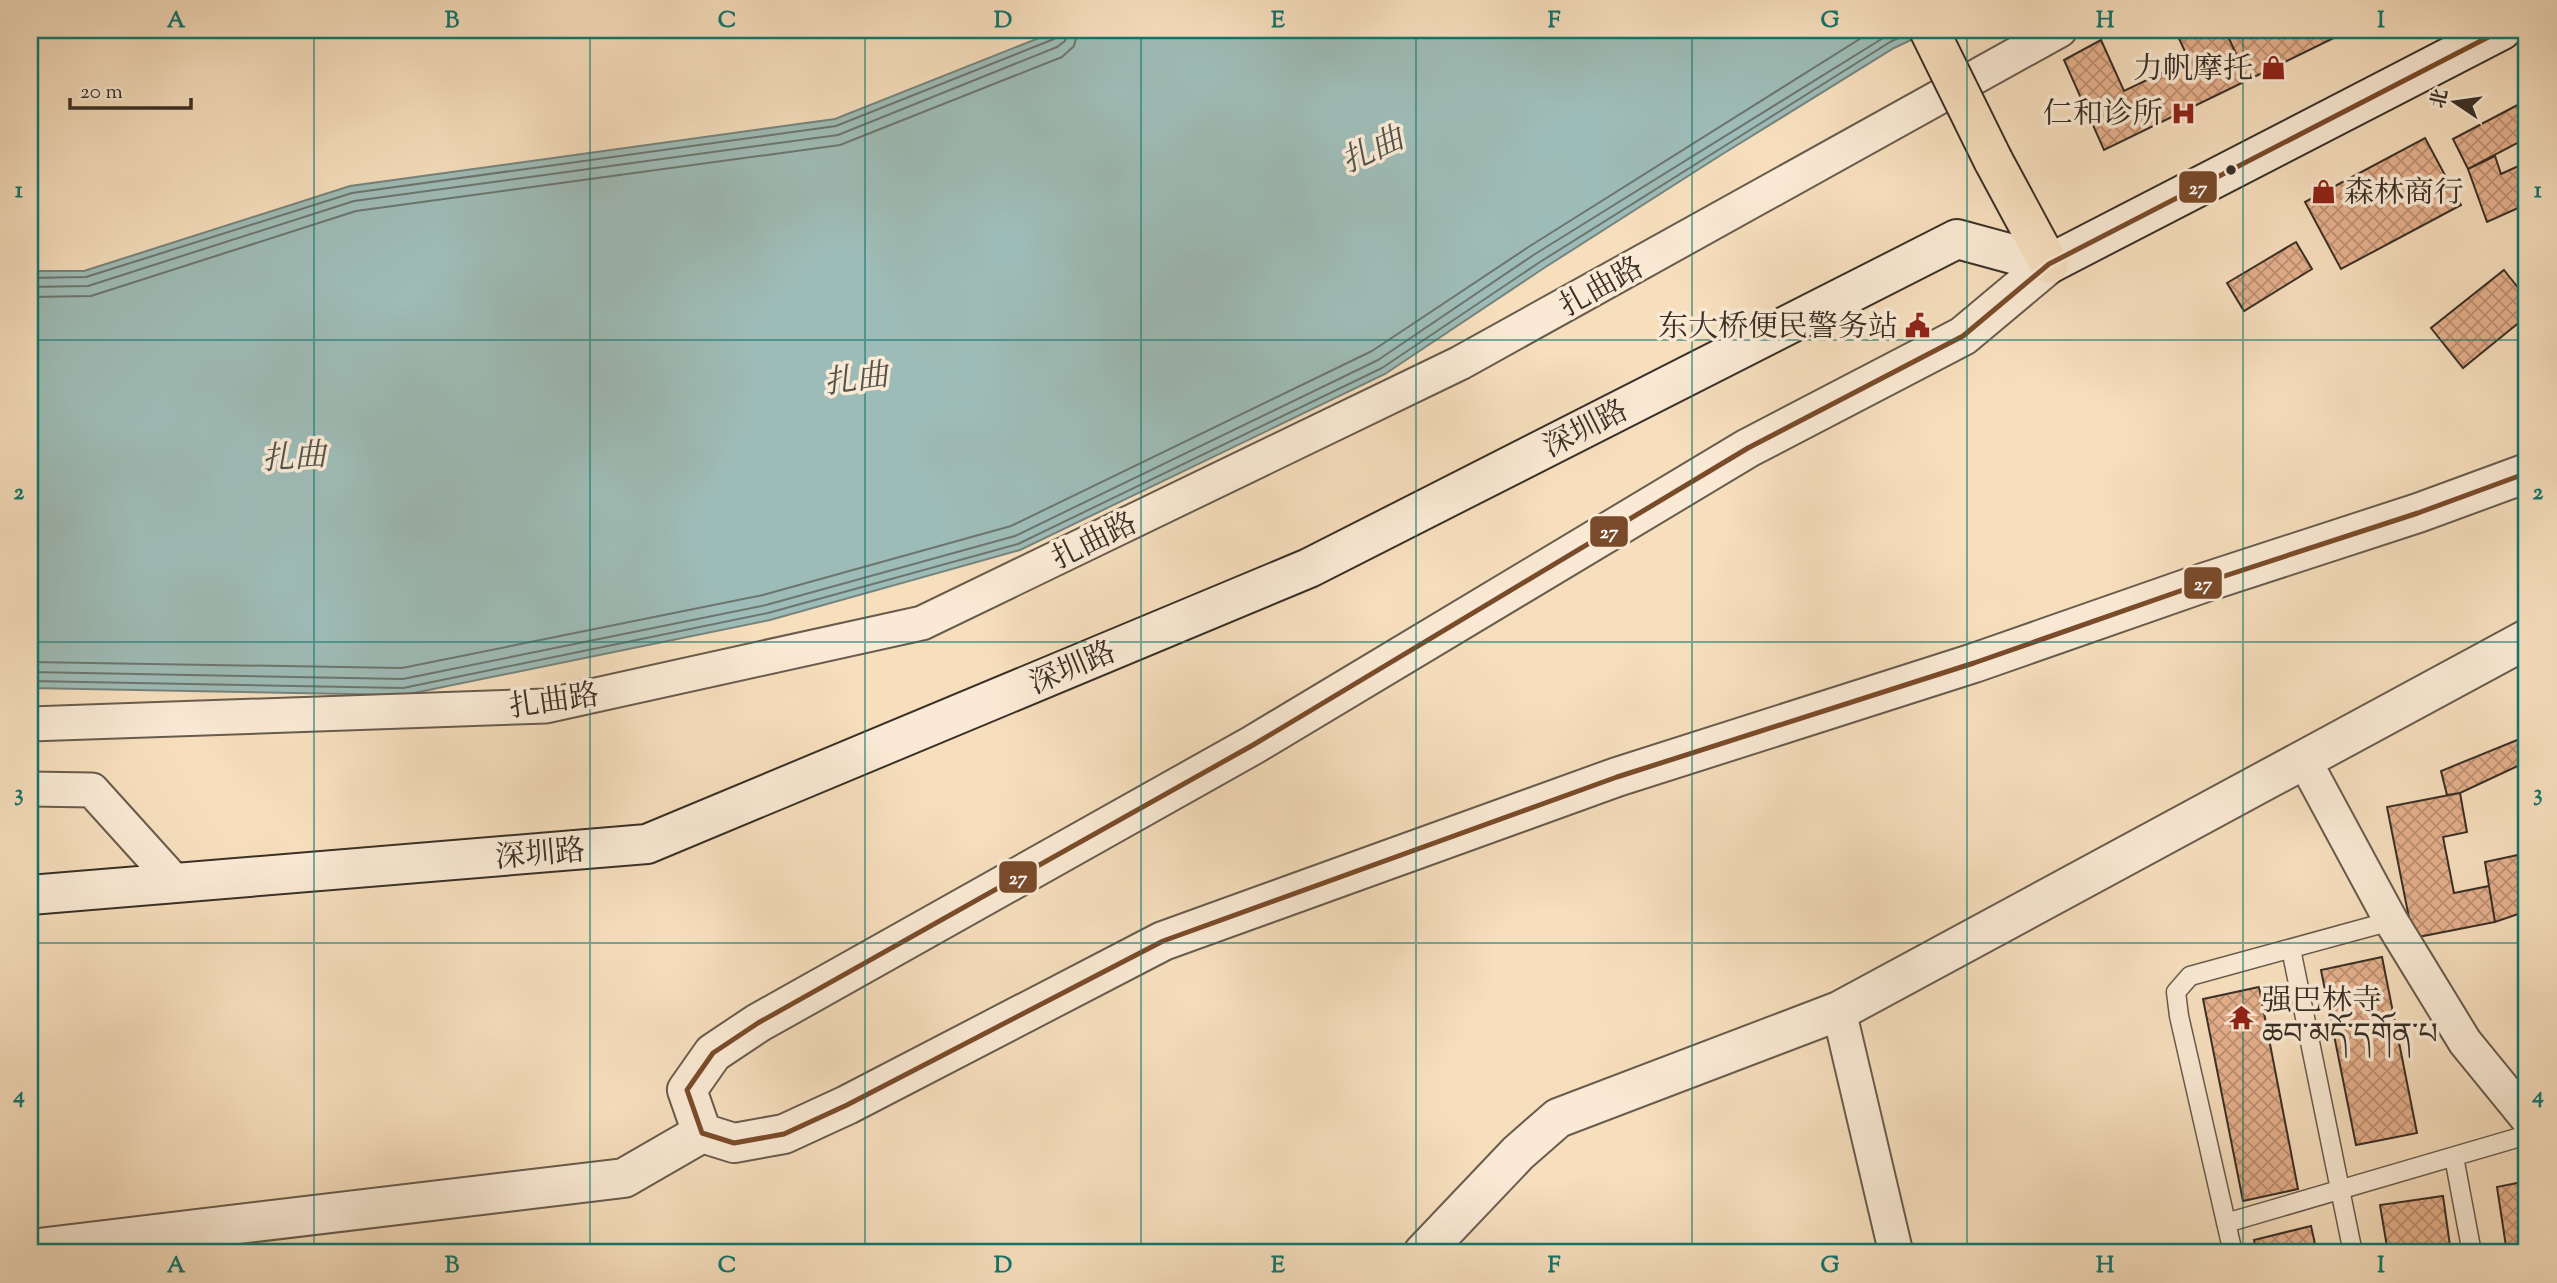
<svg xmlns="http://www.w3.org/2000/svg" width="2557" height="1283" viewBox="0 0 2557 1283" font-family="'Sorts Mill Goudy','Noto Serif SC','Noto Serif Tibetan',serif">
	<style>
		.water { fill: #9ebcb7; stroke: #76847d; stroke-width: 2 }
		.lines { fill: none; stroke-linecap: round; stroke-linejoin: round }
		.shore { stroke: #6c766f; stroke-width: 2 }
		.building { fill: url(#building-cross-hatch); stroke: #393027; stroke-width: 2 }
		.service-casing { stroke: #685c4d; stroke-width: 21 }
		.minor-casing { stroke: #685c4d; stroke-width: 37 }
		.tertiary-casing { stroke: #685c4d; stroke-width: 42 }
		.secondary-casing { stroke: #393027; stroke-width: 42 }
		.primary-casing { stroke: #393027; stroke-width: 42 }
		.service { stroke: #faead5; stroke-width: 18 }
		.minor { stroke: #faead5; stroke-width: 33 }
		.tertiary { stroke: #faead5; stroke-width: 38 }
		.secondary { stroke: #faead5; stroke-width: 38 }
		.primary { stroke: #f7dfbe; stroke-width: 38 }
		.primary-bridge-casing { stroke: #393027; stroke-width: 42; stroke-linecap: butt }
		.primary-bridge { stroke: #f7dfbe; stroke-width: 38 }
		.bus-1-casing { stroke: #faead5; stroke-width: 10 }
		.bus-1 { stroke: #7a4b2a; stroke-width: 5 }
		.grid { fill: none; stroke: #0f766e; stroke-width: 2; stroke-opacity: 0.55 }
		.bus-dot { fill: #393027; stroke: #faead5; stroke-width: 2.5 }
		.labels { text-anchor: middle; stroke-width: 7; stroke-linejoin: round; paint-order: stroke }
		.poi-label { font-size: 30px; fill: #393027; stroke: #faead5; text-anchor: end }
		.street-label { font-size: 30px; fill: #393027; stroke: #faead5 }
		.water-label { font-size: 32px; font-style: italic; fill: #52534b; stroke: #faead5 }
		.line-badge { stroke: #faead5; stroke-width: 2.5 }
		.badge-label { font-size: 19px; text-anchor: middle; font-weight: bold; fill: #fff }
		.neatline { fill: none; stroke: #0f766e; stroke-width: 2.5 }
		.grid-label { font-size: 23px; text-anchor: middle; font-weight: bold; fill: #0f766e }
	</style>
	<defs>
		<pattern id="building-cross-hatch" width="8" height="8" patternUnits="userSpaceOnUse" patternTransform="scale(1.75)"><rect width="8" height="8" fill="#e6b18d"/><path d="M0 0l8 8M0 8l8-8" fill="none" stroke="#bb9073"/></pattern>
	</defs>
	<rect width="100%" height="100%" fill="#f7dfbe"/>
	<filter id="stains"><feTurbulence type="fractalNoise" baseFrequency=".00286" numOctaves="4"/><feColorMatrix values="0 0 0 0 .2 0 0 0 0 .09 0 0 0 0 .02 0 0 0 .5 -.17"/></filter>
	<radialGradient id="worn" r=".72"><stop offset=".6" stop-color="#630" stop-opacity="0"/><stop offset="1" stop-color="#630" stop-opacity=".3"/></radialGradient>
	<path class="water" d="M1059,30H1932L1894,48L1721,155L1544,268L1385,374L1020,550L770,620L404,695L30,688V271H84L350,186L835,119Z"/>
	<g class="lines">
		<path class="shore" d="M30,278L86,277L352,193L836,126L1054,39L1058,35L1059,30
			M30,287L88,286L354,201L838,135L1057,47L1065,41L1068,30
			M30,297L91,296L356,211L840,145L1062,57L1074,46L1078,30
			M30,662L402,668L763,595L1011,526L1372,351L1530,246L1874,30
			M30,672L403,679L766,605L1015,536L1378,360L1535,254L1896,30
			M30,681L403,688L768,613L1018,544L1382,368L1540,262L1890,42L1909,33"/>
	</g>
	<path class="building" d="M2175,30H2225L2248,80L2104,150L2064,60L2101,40L2124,91L2189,60Z
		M2225,30H2350L2248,80Z
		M2527,100V138L2468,169L2453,139Z
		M2425,138L2461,205L2341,269L2305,202Z
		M2495,156L2501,174L2527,162V204L2487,222L2468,169Z
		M2296,242L2312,269L2244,311L2227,283Z
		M2504,270L2527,299V316L2463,368L2431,328Z
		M2527,736V777L2524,763L2460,793L2447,795L2441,771Z
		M2460,793L2467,832L2443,837L2454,893L2489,886L2495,922L2413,938L2387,807Z
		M2527,853V911L2495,922L2485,862Z
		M2382,957L2417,1133L2356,1145L2321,970Z
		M2259,987L2298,1189L2243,1201L2203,999Z
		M2527,1181V1253H2507L2497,1187Z
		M2443,1196L2451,1253H2388L2380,1205Z
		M2311,1226L2317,1253H2257L2254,1240Z"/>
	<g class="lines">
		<defs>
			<path id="service" d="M2291,949L2353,1253
				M2454,1157L2472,1253
				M2226,1223L2527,1135
				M2233,1253L2179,1016L2176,992L2190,976L2391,921"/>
			<path id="minor" d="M30,724L546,706L922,623L1460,363L2060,30
				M2303,758L2391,921L2465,1042L2527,1118
				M30,789L92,790L176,883
				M1839,1011L1896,1253"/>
			<path id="tertiary" d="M2049,264L1963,336L1748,448L1253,745L758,1023L713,1053L687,1090L702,1133L734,1143L784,1134L847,1105L1163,941L1617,777L1974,663L2203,583L2418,513L2527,473
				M30,1249L624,1178L702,1133
				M1423,1253L1518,1153L1558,1118L1839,1011L2527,639"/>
			<path id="secondary" d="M30,895L647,844L1309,568L1957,239L2049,264L2502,30"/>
			<path id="primary" d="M1993,160L2049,264"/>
		</defs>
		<use href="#service" class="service-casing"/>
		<use href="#minor" class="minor-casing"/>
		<use href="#tertiary" class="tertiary-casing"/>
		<use href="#secondary" class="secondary-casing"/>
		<use href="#primary" class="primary-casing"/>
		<use href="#service" class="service"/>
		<use href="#minor" class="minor"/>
		<use href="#tertiary" class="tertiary"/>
		<use href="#secondary" class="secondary"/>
		<use href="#primary" class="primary"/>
		<defs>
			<path id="primary-bridge" d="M1929,30L1993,160"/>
		</defs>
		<use href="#primary-bridge" class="primary-bridge-casing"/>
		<use href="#primary-bridge" class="primary-bridge"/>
		<defs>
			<path id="bus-1" d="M2502,30L2049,264L1963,336L1748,448L1253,745L758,1023L713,1053L687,1090L702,1133L734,1143L784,1134L847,1105L1163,941L1617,777L1974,663L2203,583L2418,513L2527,473"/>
		</defs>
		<use href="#bus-1" class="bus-1-casing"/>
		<use href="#bus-1" class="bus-1"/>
	</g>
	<path class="grid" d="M314,30V1253M590,30V1253M865,30V1253M1141,30V1253M1416,30V1253M1692,30V1253M1967,30V1253M2243,30V1253M30,340H2527M30,642H2527M30,943H2527"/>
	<defs>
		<symbol id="shop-bare" viewBox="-9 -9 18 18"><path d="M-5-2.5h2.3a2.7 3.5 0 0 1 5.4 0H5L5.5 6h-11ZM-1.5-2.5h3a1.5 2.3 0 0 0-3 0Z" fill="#8f2418" stroke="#faead5" stroke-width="2.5" paint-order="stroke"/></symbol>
		<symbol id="hospital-bare" viewBox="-9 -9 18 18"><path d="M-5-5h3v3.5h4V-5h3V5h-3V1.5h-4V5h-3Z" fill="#8f2418" stroke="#faead5" stroke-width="2.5" paint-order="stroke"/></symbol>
		<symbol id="civic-bare" viewBox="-9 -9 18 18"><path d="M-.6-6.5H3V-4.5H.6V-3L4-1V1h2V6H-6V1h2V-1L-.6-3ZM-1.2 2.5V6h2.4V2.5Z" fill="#8f2418" stroke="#faead5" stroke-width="2.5" paint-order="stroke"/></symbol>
		<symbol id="temple-bare" viewBox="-9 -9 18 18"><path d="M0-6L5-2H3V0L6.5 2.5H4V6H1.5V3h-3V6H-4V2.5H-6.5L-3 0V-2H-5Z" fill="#8f2418" stroke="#faead5" stroke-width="2.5" paint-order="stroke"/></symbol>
	</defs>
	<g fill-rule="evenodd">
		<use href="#shop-bare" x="2256" y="50" width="35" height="35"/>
		<use href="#hospital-bare" x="2166" y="96" width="35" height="35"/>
		<use href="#shop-bare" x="2306" y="174" width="35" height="35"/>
		<use href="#civic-bare" x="1900" y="308" width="35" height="35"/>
		<use href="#temple-bare" x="2224" y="1000" width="35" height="35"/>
	</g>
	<circle class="bus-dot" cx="2231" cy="170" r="6"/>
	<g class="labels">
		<g class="poi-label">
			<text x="2253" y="78">力帆摩托</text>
			<text x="2163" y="123">仁和诊所</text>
			<text x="2344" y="202" text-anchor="start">森林商行</text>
			<text x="1898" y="336">东大桥便民警务站</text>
			<text x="2262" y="1010" text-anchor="start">强巴林寺<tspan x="2262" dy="34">ཆབ་མདོ་དགོན་པ</tspan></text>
		</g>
		<g class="street-label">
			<text transform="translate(1601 286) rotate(-29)" y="10">扎曲路</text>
			<text transform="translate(1585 428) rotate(-27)" y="10">深圳路</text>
			<text transform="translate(1094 540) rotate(-26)" y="10">扎曲路</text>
			<text transform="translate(1072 667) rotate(-23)" y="10">深圳路</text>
			<text transform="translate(554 700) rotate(-8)" y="10">扎曲路</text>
			<text transform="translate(540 853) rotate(-5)" y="10">深圳路</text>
		</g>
		<g class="water-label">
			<text transform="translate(1372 149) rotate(-25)" y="11">扎曲</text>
			<text transform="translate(856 378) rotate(-8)" y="11">扎曲</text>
			<text transform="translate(294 456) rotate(-4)" y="11">扎曲</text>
		</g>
	</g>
	<g class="line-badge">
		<rect x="2178" y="170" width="40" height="34" rx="7" fill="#7a4b2a"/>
		<rect x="1589" y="515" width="40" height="33" rx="7" fill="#7a4b2a"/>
		<rect x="2183" y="566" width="40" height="34" rx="7" fill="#7a4b2a"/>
		<rect x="998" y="860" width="40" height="34" rx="7" fill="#7a4b2a"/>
	</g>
	<g class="badge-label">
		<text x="2198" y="194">27</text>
		<text x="1609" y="538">27</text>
		<text x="2203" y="590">27</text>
		<text x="1018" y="884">27</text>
	</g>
	<rect width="2557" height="1283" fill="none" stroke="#f7dfbe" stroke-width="77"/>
	<g transform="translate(2455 102) rotate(283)" stroke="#faead5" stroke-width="5" paint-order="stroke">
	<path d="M0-5L12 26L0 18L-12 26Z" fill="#393027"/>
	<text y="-10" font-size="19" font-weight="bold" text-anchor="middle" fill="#393027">北</text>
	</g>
	<path d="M70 98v10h121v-10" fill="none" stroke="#393027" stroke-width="3.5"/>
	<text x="80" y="98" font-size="21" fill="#393027" stroke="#faead5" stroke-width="5" paint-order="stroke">20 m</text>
	<rect x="38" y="38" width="2480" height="1206" class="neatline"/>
	<g class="grid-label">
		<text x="176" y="27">A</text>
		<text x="452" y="27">B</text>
		<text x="727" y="27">C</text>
		<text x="1003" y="27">D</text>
		<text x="1278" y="27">E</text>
		<text x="1554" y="27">F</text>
		<text x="1830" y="27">G</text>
		<text x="2105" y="27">H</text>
		<text x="2381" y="27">I</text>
		<text x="19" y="197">1</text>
		<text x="2538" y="197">1</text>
		<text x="19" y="499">2</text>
		<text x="2538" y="499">2</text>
		<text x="19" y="800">3</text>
		<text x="2538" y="800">3</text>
		<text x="19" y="1102">4</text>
		<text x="2538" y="1102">4</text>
		<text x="176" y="1272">A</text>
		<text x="452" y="1272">B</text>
		<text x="727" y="1272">C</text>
		<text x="1003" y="1272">D</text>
		<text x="1278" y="1272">E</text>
		<text x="1554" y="1272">F</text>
		<text x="1830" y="1272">G</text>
		<text x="2105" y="1272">H</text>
		<text x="2381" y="1272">I</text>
	</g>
	<rect width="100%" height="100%" filter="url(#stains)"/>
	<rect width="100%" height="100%" fill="url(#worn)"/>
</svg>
